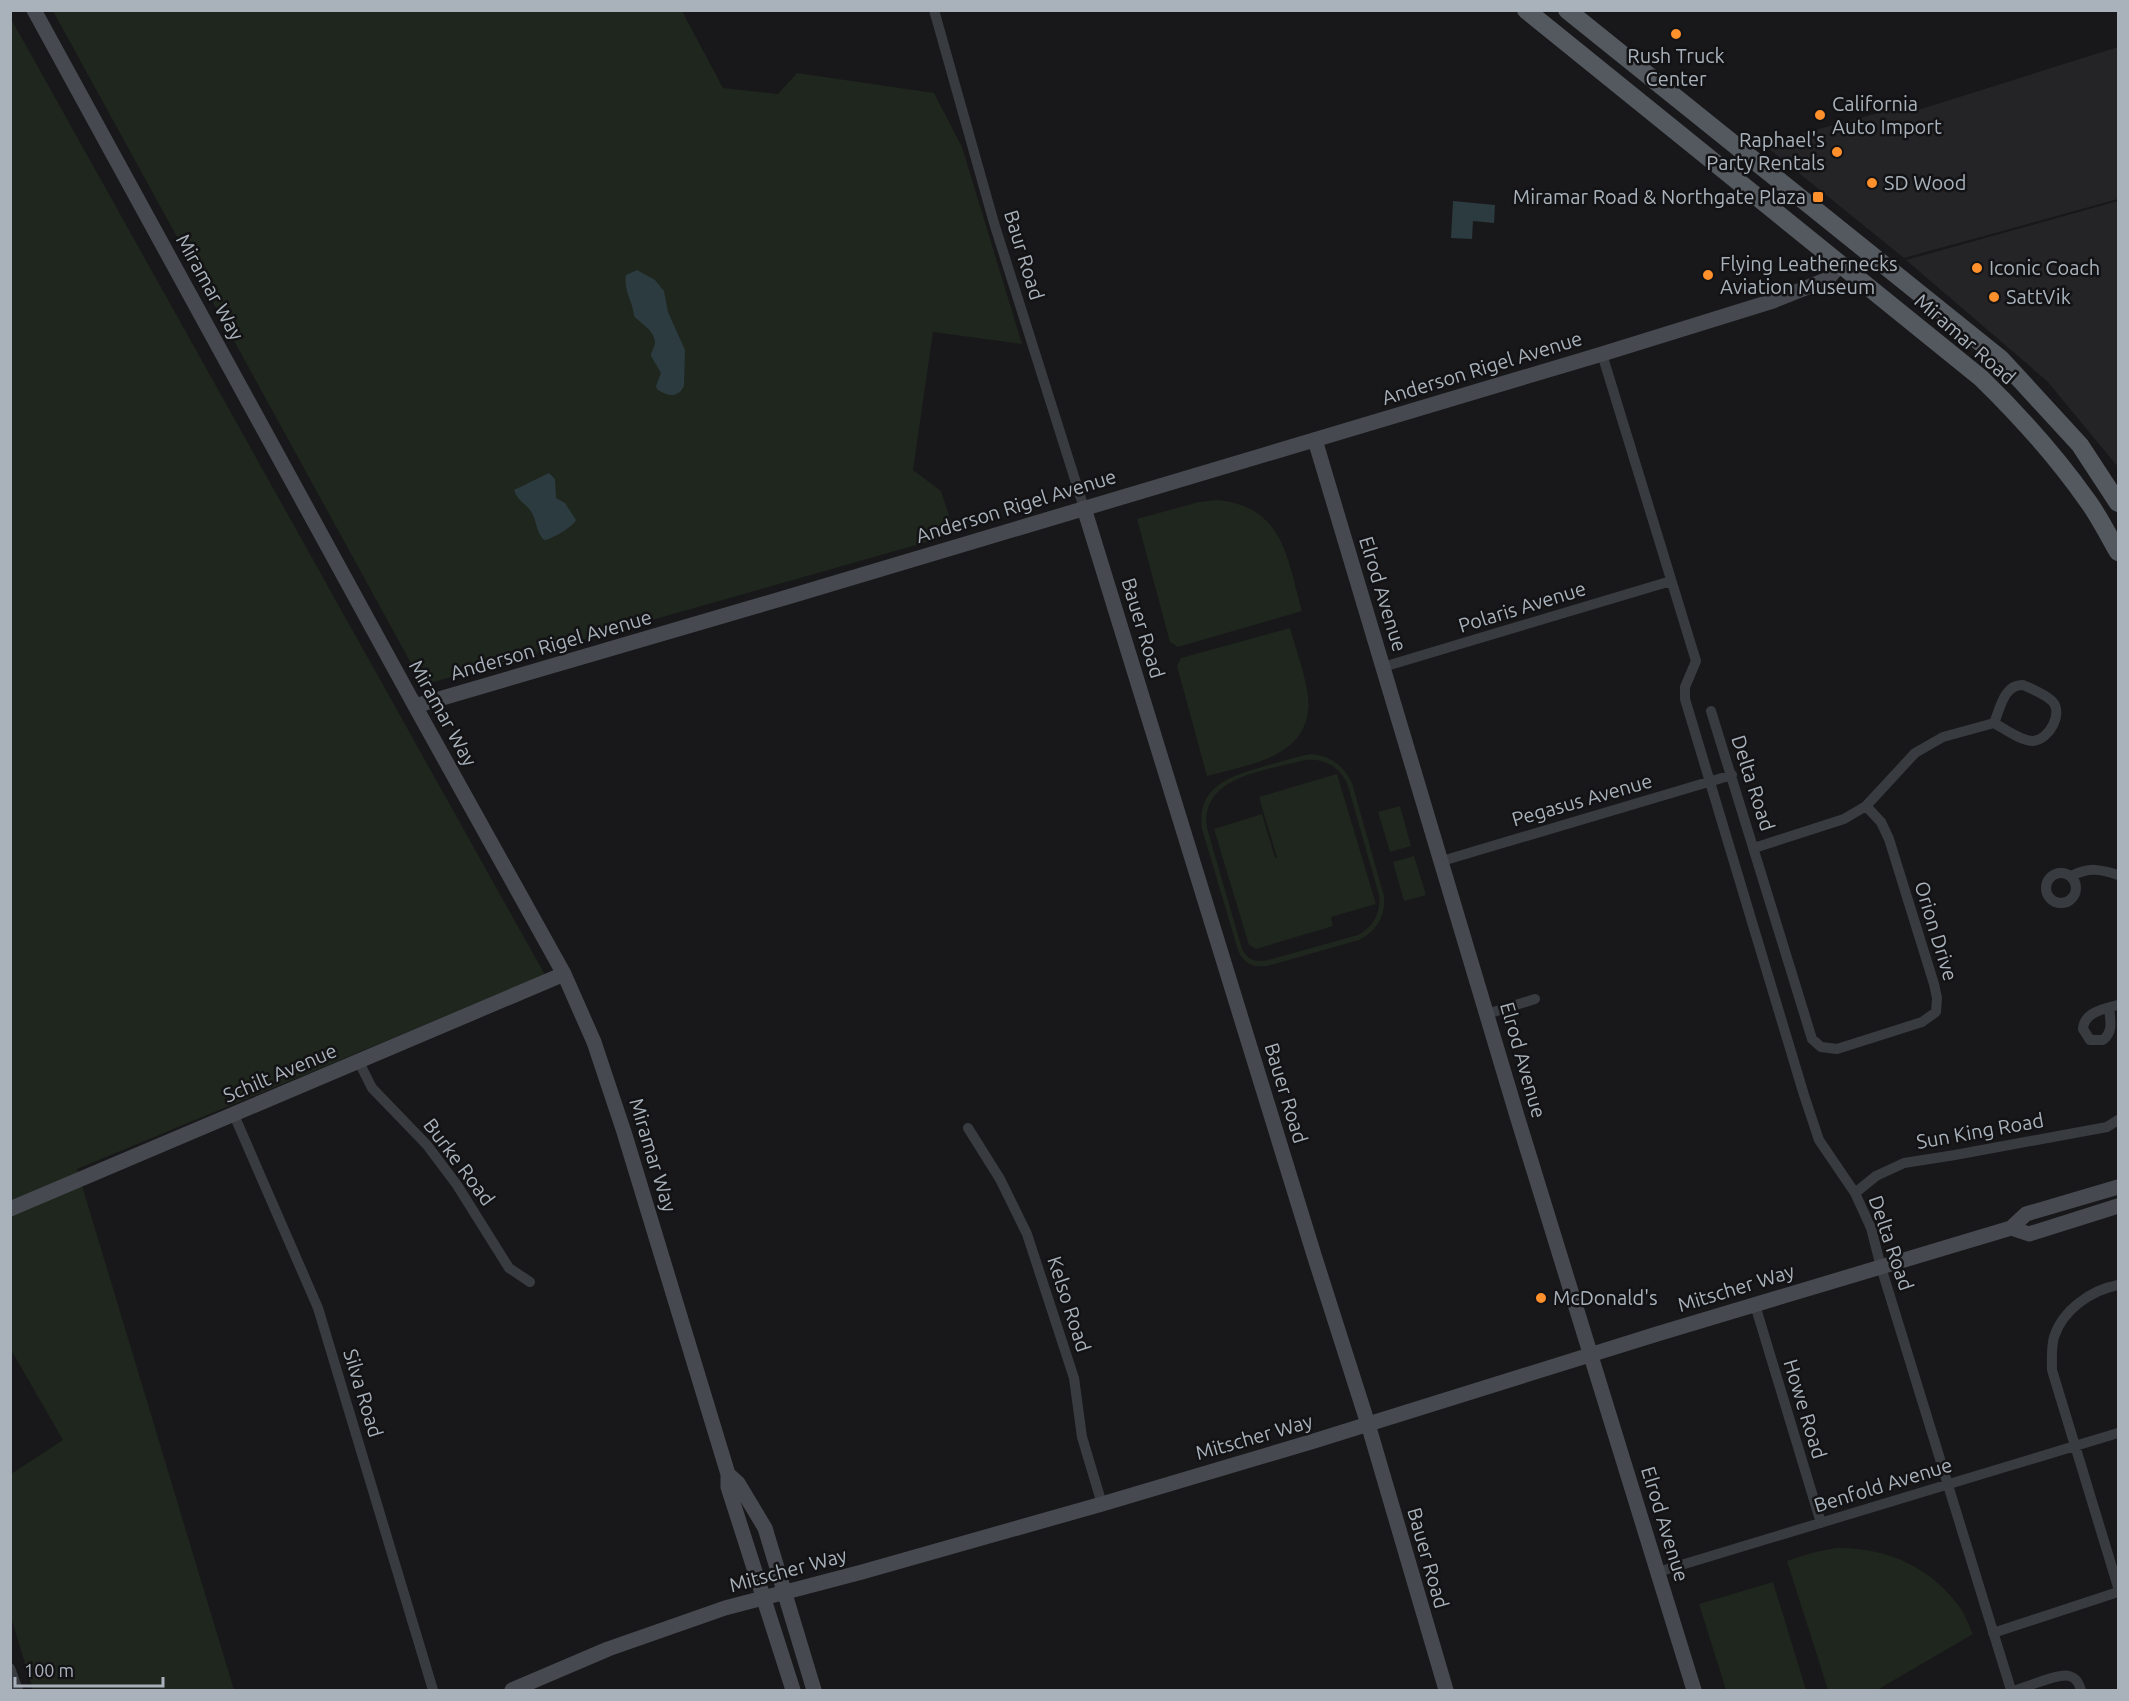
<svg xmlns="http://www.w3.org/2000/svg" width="2129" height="1701" viewBox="0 0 2129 1701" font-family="Ubuntu,sans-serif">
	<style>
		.built { fill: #242427 }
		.green { fill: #1e261d; fill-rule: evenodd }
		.water { fill: #2c3b40 }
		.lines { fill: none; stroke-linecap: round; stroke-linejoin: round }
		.street { stroke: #383b40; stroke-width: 10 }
		.secondary { stroke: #464a50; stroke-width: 15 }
		.primary { stroke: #54595f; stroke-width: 18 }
		.poi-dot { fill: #ff902b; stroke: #131315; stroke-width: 2 }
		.labels { text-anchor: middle; stroke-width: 5; stroke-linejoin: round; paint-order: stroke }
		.poi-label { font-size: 20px; fill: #a9b2bb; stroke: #131315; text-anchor: start }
		.street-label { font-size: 20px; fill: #a9b2bb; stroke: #131315 }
	</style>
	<rect width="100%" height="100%" fill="#18181a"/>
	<path class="built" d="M2118,47V199L1904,258L1763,144L1912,104L1915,111Z
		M2118,201V467L2047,381L1906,260Z"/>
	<path class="green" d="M53,11H682L723,88L778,94L797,73L934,93L962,147L1022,344L933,332L913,470L941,491L955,534L423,685Z
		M10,17L545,975L77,1169L234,1690H33L11,1617V1474L63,1440L10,1348Z
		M1218,500C1284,507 1287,558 1302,611L1178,647L1170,642L1137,519L1199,502Z
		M1290,628C1296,649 1305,674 1308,696C1314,757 1251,764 1207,776L1177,666L1181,658Z
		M1311,754C1331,756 1343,765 1352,783L1384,896C1386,915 1377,931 1359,940L1267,966C1253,968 1243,963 1238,950L1202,829C1196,785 1232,776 1265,766C1280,762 1296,757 1311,754ZM1305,760C1324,758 1338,766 1347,783L1379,895C1381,912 1374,927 1358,935L1268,960C1256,963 1248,960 1242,949L1207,828C1199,776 1269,770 1305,760Z
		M1337,774L1376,904L1331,917L1333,926L1256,949L1249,945L1214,829L1262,814L1275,858H1277L1259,797Z
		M1400,806L1411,846L1390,852L1378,812Z
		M1414,856L1426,895L1404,901L1393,862Z
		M1836,1548C1886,1547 1932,1567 1961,1609C1966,1616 1969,1626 1973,1634L1877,1690H1828L1787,1561L1811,1553Z
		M1773,1582L1806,1690H1726L1699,1604Z"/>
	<path class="water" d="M1453,201L1495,205L1494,223L1473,221L1472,239L1451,238Z
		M637,270L655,280L664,291L668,312L685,350L684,386C678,399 666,396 657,389L656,386L661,373L651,356C651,351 655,347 655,342C654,330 641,324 634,316C633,301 623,290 626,275Z
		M549,473L555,479L556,498L565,503L576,520C574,526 551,540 544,540C536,532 537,522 532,513C527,504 517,501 514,490Z"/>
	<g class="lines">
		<path class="street" d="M934,10L994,223L1084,508
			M1602,354L1696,661L1685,687V699L1804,1095L1819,1140L1855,1193L1871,1228L1881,1267L2011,1690
			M1383,667L1671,581
			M1711,711L1812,1039L1821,1047L1837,1049L1922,1022L1936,1012L1937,998L1934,984L1889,839L1881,822L1866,806
			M1754,848L1844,819L1866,806L1915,753L1943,737L1994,723C2005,729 2021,741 2033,741C2049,740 2064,713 2052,701C2045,694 2032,689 2023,685C2004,684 2000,709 1994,723
			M1442,861L1732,775
			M2046 888a15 15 0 1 1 30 0a15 15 0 1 1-30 0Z
			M2071,876C2089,867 2100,869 2118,875
			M2109,1008C2110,1020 2114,1031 2103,1040H2090L2083,1029C2084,1012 2104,1009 2118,1005
			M1487,1014L1535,999
			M359,1062L372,1088L427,1145L457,1185L509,1268L530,1282
			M234,1115L318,1308L433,1690
			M968,1128L1000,1179L1027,1234L1074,1378L1082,1437L1102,1504
			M1855,1193L1876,1176L1904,1163L1955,1155L2107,1127L2118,1120
			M2118,1285C2092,1290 2063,1309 2054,1337C2051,1348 2052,1359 2052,1370L2118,1587
			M1755,1305L1821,1523
			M1658,1572L2118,1433
			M1993,1633L2118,1592
			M10,1668L18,1690
			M2016,1690C2027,1687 2059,1673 2069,1676C2077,1678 2079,1684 2081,1690"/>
		<path class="secondary" d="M34,10L415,706L564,974L594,1042L624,1132L728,1474V1487L793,1690
			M1315,440L1517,1116L1694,1690
			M1084,508L1315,1258L1368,1424L1446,1690
			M415,706L791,596L1602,354L1773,301L1828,279L1840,264
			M10,1209L564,974
			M2011,1228L2029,1234L2118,1206
			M728,1474L738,1483L765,1528L814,1690
			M512,1690L608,1649L725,1608L862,1572L1102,1504L1314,1441L1657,1334L2011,1228L2026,1214L2118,1187"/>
		<path class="primary" d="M1526,10L1981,378C2020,416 2056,456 2087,500C2099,516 2108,535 2118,552
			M1567,10L2001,359L2080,445L2118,503"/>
	</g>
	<g class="poi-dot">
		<circle cx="1676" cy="34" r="6"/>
		<circle cx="1820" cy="115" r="6"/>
		<circle cx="1837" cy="152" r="6"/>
		<circle cx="1872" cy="183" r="6"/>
		<rect x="1812" y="191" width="12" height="12" rx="3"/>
		<circle cx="1977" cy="268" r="6"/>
		<circle cx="1708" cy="275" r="6"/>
		<circle cx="1994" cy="297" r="6"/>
		<circle cx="1541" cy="1298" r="6"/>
	</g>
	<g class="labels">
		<g class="poi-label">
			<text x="1676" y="63" text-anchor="middle">Rush Truck<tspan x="1676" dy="23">Center</tspan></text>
			<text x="1832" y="111">California<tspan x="1832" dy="23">Auto Import</tspan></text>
			<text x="1825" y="147" text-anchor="end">Raphael's<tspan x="1825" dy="23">Party Rentals</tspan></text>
			<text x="1884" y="190">SD Wood</text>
			<text x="1806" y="204" text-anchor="end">Miramar Road &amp; Northgate Plaza</text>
			<text x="1720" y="271">Flying Leathernecks<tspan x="1720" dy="23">Aviation Museum</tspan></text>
			<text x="1989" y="275">Iconic Coach</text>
			<text x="2006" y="304">SattVik</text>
			<text x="1553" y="1305">McDonald's</text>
		</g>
		<g class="street-label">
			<text transform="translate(1024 255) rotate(73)" y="7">Baur Road</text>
			<text transform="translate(210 287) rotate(61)" y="7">Miramar Way</text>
			<text transform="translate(1965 339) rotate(41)" y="7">Miramar Road</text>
			<text transform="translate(1482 368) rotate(-17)" y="7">Anderson Rigel Avenue</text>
			<text transform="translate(1016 506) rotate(-17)" y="7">Anderson Rigel Avenue</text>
			<text transform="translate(1383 594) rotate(73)" y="7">Elrod Avenue</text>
			<text transform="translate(1522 607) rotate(-17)" y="7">Polaris Avenue</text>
			<text transform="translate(1143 628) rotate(73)" y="7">Bauer Road</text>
			<text transform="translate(551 645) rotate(-16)" y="7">Anderson Rigel Avenue</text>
			<text transform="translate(443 713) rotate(61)" y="7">Miramar Way</text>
			<text transform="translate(1753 783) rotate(72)" y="7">Delta Road</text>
			<text transform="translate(1582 800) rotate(-16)" y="7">Pegasus Avenue</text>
			<text transform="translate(1936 931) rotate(73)" y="7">Orion Drive</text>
			<text transform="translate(1523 1060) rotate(74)" y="7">Elrod Avenue</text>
			<text transform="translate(280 1073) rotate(-23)" y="7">Schilt Avenue</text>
			<text transform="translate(1286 1093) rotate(73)" y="7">Bauer Road</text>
			<text transform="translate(1980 1131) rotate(-10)" y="7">Sun King Road</text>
			<text transform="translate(653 1155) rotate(73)" y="7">Miramar Way</text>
			<text transform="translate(459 1162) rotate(53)" y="7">Burke Road</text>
			<text transform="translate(1891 1243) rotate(71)" y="7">Delta Road</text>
			<text transform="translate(1736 1288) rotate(-17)" y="7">Mitscher Way</text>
			<text transform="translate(1069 1304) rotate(72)" y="7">Kelso Road</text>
			<text transform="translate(363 1393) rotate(73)" y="7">Silva Road</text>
			<text transform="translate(1805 1409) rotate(73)" y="7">Howe Road</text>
			<text transform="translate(1254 1437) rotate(-16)" y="7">Mitscher Way</text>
			<text transform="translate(1883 1485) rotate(-17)" y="7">Benfold Avenue</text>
			<text transform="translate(1665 1524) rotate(73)" y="7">Elrod Avenue</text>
			<text transform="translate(1428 1558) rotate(74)" y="7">Bauer Road</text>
			<text transform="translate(788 1570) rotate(-15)" y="7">Mitscher Way</text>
		</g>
	</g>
	<rect width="2129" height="1701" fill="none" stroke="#a9b2bb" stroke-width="24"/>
	<path d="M15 1677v9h148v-9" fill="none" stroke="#a9b2bb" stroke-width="3"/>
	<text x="24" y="1677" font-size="18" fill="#a9b2bb" stroke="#131315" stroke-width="4.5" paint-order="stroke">100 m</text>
</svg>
